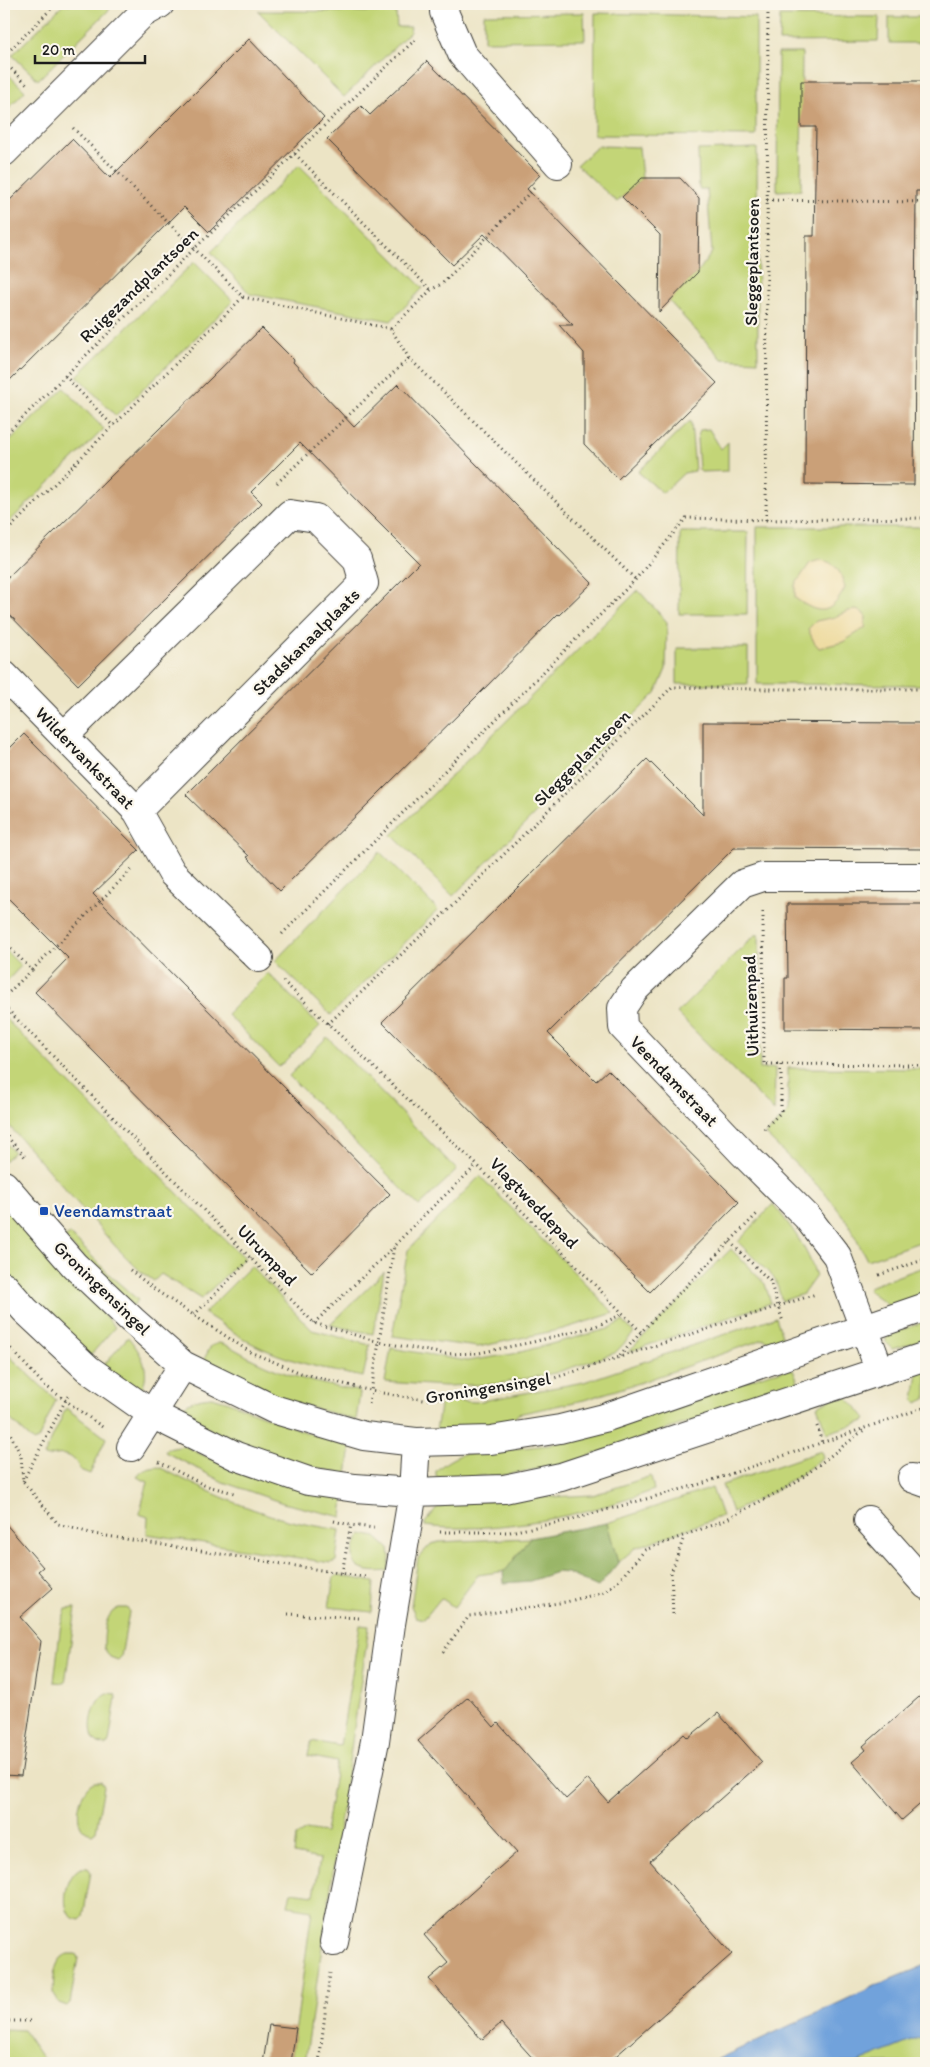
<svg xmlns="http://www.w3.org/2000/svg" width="930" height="2067" viewBox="0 0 930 2067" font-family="Itim,sans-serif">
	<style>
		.green { fill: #c3d577; stroke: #70784a }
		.forest { fill: #9ab668; stroke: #5b6942 }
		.sand { fill: #eeda9e; stroke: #857b5d }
		.water { fill: #71a2db; stroke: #465f7c }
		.building { fill: #caa078 }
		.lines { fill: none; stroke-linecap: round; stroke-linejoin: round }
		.minor-casing { stroke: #3b3a35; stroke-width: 30 }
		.path { stroke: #3b3a35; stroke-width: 3; stroke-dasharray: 1 4; stroke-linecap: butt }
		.minor { stroke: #fff; stroke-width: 28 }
		.transit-dot { fill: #1a4fb4; stroke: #fbf7ec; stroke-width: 2 }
		.labels { text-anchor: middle; stroke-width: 4.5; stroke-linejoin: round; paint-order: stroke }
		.street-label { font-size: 18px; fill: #1c1c1c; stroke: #fbf7ec }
		.transit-label { font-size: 18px; fill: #164399; stroke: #fbf7ec; text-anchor: start }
	</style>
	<rect width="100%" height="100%" fill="#fbf7ec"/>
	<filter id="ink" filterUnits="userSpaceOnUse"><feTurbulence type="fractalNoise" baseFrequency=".02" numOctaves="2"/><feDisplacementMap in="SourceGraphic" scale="10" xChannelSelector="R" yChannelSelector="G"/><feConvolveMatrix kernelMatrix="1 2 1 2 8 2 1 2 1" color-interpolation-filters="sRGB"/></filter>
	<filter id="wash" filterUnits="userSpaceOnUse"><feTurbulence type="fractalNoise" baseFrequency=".0096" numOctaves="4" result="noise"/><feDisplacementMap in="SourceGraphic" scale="20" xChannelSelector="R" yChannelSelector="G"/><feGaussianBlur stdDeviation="1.12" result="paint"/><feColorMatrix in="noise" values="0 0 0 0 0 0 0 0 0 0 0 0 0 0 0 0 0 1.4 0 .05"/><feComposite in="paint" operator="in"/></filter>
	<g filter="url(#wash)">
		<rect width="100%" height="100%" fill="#ece4c5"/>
		<path class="green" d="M64,4H115L38,80L12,55Z
			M258,11L396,12L397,27H411L410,32L344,97Z
			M584,13L585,40L484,41V14Z
			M595,13L756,17V136L594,135Z
			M780,16L879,17L878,41L779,42Z
			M889,17H926V43H889Z
			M778,53H802L801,190L777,191Z
			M4,70L25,91L4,113Z
			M598,146L639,147L642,178L617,202L577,165Z
			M757,148L758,361L722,359L669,301L698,272L712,252L707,189H699L698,150Z
			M299,165L423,288L391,321L250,294L211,252Z
			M194,262L233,301L116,416L77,376Z
			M64,388L104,429L4,527V447Z
			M690,421L691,423L695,471L684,473L663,493L638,472Z
			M709,429L721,449L728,442V471L701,472L699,470L697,439L700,430Z
			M757,527H926V685L757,684Z
			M680,532H748L747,614H679Z
			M638,590L667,622L666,669L656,693L453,896L392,835Z
			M677,648H748V684H677Z
			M380,852L438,910L331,1015L275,961Z
			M755,935H759L760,1069L775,1068L774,1111L677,1013Z
			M4,949L21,966L4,984Z
			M268,973L320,1026L279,1067L227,1014Z
			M4,1017L184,1200L244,1258L201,1299L161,1274L154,1281L140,1271L116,1247L4,1120Z
			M327,1037L457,1170L419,1206L289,1076Z
			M788,1068L926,1069V1240L867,1260L848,1223L827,1195L766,1135L788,1112Z
			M4,1141L14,1152L4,1161Z
			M480,1176L614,1313L563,1329L478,1347L392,1336L408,1250Z
			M4,1200L86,1291L103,1314L115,1327L89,1357L25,1295L4,1272Z
			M773,1204C791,1226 808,1249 816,1276L803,1294L782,1301L775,1279L738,1242Z
			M70,1234L112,1277L138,1300L133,1306L64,1238Z
			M731,1249L765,1284L771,1303L628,1352Z
			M251,1266L312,1330L370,1345L363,1377C324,1369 285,1361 249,1342C234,1333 219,1322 204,1313Z
			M926,1266V1298L890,1307L868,1290L871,1286Z
			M384,1272L373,1334L330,1325Z
			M776,1317L785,1345L782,1348L764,1339L645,1381L584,1400L518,1414L507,1427L436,1431L441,1400L476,1402L584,1382Z
			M623,1321L634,1333L615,1353L555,1373L497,1384L445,1386L385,1382L391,1348L467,1361L513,1354L608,1329Z
			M926,1321V1339L892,1349L886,1343V1338L890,1334Z
			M128,1337C141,1353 151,1369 142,1389L138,1391L103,1366Z
			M219,1343C232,1346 242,1354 254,1360C286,1376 322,1385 358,1391L360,1393L356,1420L274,1397L203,1361L211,1346Z
			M4,1351L56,1400L38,1440L34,1442L10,1419L5,1406Z
			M926,1366V1399L917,1403L914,1400L918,1372Z
			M791,1369L794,1371L799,1385L565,1464L505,1475L440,1478L436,1476V1471C444,1463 453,1458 463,1454L549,1445L619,1425L770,1373Z
			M839,1395L841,1399L847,1397L866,1418L865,1421L827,1433L817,1406Z
			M212,1397L226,1401L305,1432L351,1447L347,1475L284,1460L237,1445L181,1413V1409C190,1400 199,1398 212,1397Z
			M66,1408L106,1438L90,1474L80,1470C74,1454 64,1452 48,1457L44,1456Z
			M185,1446C234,1473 291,1485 344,1499L342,1517L283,1503L223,1482L165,1452L167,1449Z
			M821,1451L823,1457C796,1480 764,1497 732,1512L722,1485Z
			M159,1467C200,1488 242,1508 287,1520C304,1524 322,1527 340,1530L336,1561L331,1563L147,1534L148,1517L139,1514L148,1482L137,1477C143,1469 149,1468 159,1467Z
			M651,1476L654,1490C592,1514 491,1535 425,1526V1523L438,1507H443V1504L504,1499L593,1495Z
			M712,1488L722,1516L635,1548L618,1563L607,1523Z
			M361,1534L376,1537L389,1549L390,1558L388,1571C377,1572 353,1574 353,1556C352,1550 358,1540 361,1534Z
			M530,1538L506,1571L478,1575L454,1607L441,1598L424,1619L416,1617L411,1606L418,1558L431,1544L439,1542Z
			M338,1575L374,1582L372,1612L329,1607L334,1577Z
			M76,1608L65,1683L54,1682L61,1623L66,1609Z
			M119,1608H127L129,1612L121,1657L118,1660L110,1657L104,1648C104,1634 104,1613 119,1608Z
			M360,1625L369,1626L305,2063H291L312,1910L288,1906L291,1892L314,1895L320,1859L294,1854L296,1836L306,1830L325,1833L337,1762L308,1756L311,1741L340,1746Z
			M107,1693L115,1694L116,1697L109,1742L105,1745C103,1744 100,1744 97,1742C85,1733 93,1698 107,1693Z
			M94,1782H101L104,1786L96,1831L92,1834C90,1833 87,1833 85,1831C72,1822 80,1787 94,1782Z
			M81,1868H88L91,1872L83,1917L80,1920C77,1919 74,1919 72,1917C59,1907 67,1873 81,1868Z
			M68,1954H76L78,1958L70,2003L67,2006L59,2003L53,1993C54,1979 53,1959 68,1954Z
			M4,2029L23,2030L43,2059L68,2063H4Z
			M926,2035V2063H857Z"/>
		<path class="forest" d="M607,1523L618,1563L598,1587L567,1573L557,1572L530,1581L504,1583L503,1571L506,1570L530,1538Z"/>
		<path class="sand" d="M820,560C837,562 841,573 845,588C831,615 820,616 795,598V585L810,563Z
			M856,610L862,612L866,617L865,628L843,642L819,648L814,642L808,629L816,621L835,617L848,611Z"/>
		<path class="water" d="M926,1965V2035L857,2063H709L877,1985Z"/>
		<g id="blocks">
			<path class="building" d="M249,39L324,118L209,232L184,207L4,386V206L72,139L110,178Z
				M427,61L540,175L527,189L717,383L618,479L584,444V353L559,325H573L484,234L452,265L327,139L361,106L370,115Z
				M801,81H926V191H916L914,485L805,484L806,236H814L816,127H801Z
				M642,178H680L699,198L698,272L659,312L660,235L622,197Z
				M262,328L294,360L293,362L354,427L398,384L592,583L559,615L558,614L477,696L280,891L247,857L249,856L186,795L419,563L369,513L300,443L251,492L262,503L78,685L4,609V581Z
				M703,722L926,723V849L734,848L548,1033L596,1081L608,1070L739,1202L650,1292L382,1022L647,759L703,815Z
				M24,734L139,850L93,894L390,1194L312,1273L35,992L68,958L4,894V754Z
				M787,904H926V1030L785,1029V978H788Z
				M4,1522L43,1567L38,1571L53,1588L20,1617L41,1641L21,1776L4,1775Z
				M926,1691V1799L902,1820L852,1762L866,1750L863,1746Z
				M468,1697L494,1727L498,1723L566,1799L588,1779L608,1802L684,1734L688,1738L718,1713L762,1762L650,1861L732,1954L608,2063H537L501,2023L482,2040L429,1979L448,1963L424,1935L517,1852L418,1741Z
				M269,2025L296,2028L291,2063H263Z"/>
		</g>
	</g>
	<g filter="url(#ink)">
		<use href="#blocks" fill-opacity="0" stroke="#3b3a35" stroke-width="1"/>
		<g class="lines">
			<defs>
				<path id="minor" d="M445,4L444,12L462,54L558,164
					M4,152L142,14L160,4
					M4,675L137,811L172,873L259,958
					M64,736L290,514L316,518L357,559L364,583L137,811
					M4,1185L74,1265L132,1320L183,1365L273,1409L364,1436L416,1442L491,1440L560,1429L604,1418L926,1307
					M4,1286L25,1310L88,1369L152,1414L236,1456L308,1481L355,1488L413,1492L504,1489L561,1477L926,1356
					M880,1371L837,1256L807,1217L743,1153L623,1027L622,1008L634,990L742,884L763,877H926
					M131,1447L183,1365
					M912,1478L926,1483
					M868,1520L926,1585
					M334,1942L375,1741L391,1624L413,1492L416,1442"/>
			</defs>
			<use href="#minor" class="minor-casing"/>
			<path class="path" d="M4,56L56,4
				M4,62L27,84
				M73,128L243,297
				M295,154L431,290
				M767,200L926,202
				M243,297L391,329L409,358L635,579
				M391,329L431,290L443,283L536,186
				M65,376L113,426
				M4,436L195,248L418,37
				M277,483L409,358
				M766,520L768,4
				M4,534L243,297
				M763,912L764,1064L926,1065
				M282,934L635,580L686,518L766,520L926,518
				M4,942L32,970L4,997
				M32,970L132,869
				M283,981L477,1165L641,1332L758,1213
				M4,1006L314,1323L379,1342L394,1246L422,1217L477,1165
				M328,1024L448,910L672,687L754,689H926
				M764,1129L781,1112V1064
				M4,1133L27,1159
				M730,1242L770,1281L783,1322
				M130,1270L157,1291L250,1352L301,1373L371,1391L424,1400L542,1382L816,1294
				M879,1275L926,1259
				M194,1315L251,1258
				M314,1323L394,1247
				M4,1341L43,1384L105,1429
				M620,1356L641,1332
				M369,1404L379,1342L445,1354L479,1353L533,1342L596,1326L623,1314
				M4,1421L21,1456L23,1481L58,1524L94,1534L365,1577
				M817,1426L822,1443
				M159,1462L204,1485L234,1493
				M23,1481L69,1394
				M334,1521L350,1525L374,1528
				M440,1532H510L566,1521L704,1483L926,1407
				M342,1573L351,1524
				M288,1614L360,1618
				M673,1614L671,1573L684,1537
				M443,1652L469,1616L566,1602L604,1592L619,1580L645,1550L723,1521L795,1483L864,1430
				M4,2021H30
				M319,2063L330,1973"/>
			<use href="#minor" class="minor"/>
		</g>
	</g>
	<rect class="transit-dot" x="39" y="1206" width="10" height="10" rx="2.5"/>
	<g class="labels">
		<g class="street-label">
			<text transform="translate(752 262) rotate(-89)" y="6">Sleggeplantsoen</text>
			<text transform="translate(139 285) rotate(-44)" y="6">Ruigezandplantsoen</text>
			<text transform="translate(306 642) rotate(-45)" y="6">Stadskanaalplaats</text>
			<text transform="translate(85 758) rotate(46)" y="6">Wildervankstraat</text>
			<text transform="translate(582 758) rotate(-45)" y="6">Sleggeplantsoen</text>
			<text transform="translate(751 1006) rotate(-92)" y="6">Uithuizenpad</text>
			<text transform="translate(674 1081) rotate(46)" y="6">Veendamstraat</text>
			<text transform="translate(534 1203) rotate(46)" y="6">Vlagtweddepad</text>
			<text transform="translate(267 1255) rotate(46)" y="6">Ulrumpad</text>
			<text transform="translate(102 1288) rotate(44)" y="6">Groningensingel</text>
			<text transform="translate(488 1388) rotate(-9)" y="6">Groningensingel</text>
		</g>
		<g class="transit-label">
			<text x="54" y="1217">Veendamstraat</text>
		</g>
	</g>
	<rect width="930" height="2067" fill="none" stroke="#fbf7ec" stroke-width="20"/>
	<path d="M35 55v8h110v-8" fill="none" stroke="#1c1c1c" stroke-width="2.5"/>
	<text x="42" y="55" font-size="15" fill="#1c1c1c" stroke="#fbf7ec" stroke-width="4" paint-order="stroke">20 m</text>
</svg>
